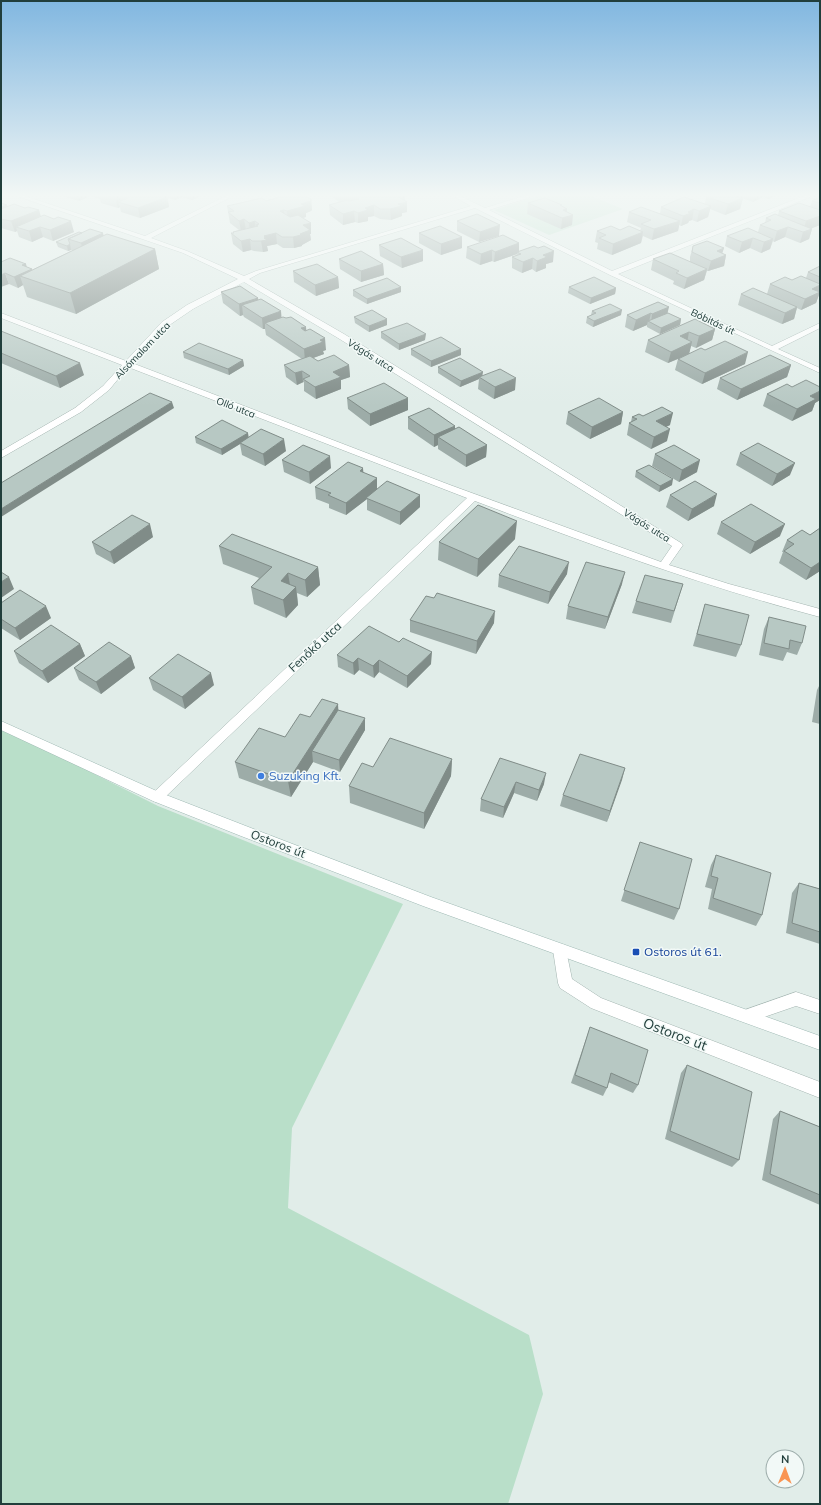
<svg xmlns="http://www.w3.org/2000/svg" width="821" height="1505" viewBox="0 0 821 1505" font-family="Mulish,sans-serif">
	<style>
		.green { fill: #b9dfc9 }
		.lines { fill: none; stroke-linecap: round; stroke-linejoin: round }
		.minor-casing { stroke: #a4b5b1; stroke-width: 1 }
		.secondary-casing { stroke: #9fb9b4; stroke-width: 1 }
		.minor { fill: #fff; fill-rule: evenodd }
		.secondary { fill: #fff; fill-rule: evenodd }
		.wall { fill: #9daca8 }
		.shaded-wall { fill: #808c88 }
		.building { fill: #b7c8c3; stroke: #808c88 }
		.shop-dot { fill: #3f7fe0; stroke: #f2f9f7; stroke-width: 1.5 }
		.transit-dot { fill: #1a4fb4; stroke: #f2f9f7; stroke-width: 1.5 }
		.labels { text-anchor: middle; stroke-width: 3; stroke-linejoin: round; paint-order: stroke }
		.far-street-label { font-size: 10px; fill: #213e3b; stroke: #f2f9f7 }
		.street-label { font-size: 12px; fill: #213e3b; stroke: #f2f9f7 }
		.shop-label { font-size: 12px; fill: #366cbe; stroke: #f2f9f7; text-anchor: start }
		.transit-label { font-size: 12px; fill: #164399; stroke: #f2f9f7; text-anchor: start }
		.near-street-label { font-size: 14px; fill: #213e3b; stroke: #f2f9f7 }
	</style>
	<rect width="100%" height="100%" fill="#e1ede9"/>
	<path class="green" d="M537,196H591L623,209L549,235L494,210Z
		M1,727L158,806L403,904L292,1128L288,1208L529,1335L543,1394L508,1504H1Z"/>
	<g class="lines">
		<defs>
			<path id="minor" d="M17,196H25L145,236L226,196H233L151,238L187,251L244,276L256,271L471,206L453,196H460L485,208L524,196H532L531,197L489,210L612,271L804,196H811L810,197L618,274L772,346L820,323V328L778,349L820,368V373L610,275L475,208L260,273L249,279L344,334L681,543L683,545L669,565L729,584L820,609V617C702,586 589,544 475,501L161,801L157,802L153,801L151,797L153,793L467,498L128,367L109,390L81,412L1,458V451L75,408L103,386L122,365L1,318V313L126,361L162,322L187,305L238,279L183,253ZM244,282L338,338L672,546L661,562L450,485L132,363L168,326L193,309Z
				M560,944L565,945L572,979L601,998L820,1082V1098L591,1008L560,988L558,983L553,950L555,945Z
				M796,992L820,1000V1014L796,1006L747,1023L742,1021L740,1016L742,1011Z"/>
			<path id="secondary" d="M1,721L161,793L251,828L431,897L820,1036V1050L423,906L241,836L153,801L1,730Z"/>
		</defs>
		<use href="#minor" class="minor-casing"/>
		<use href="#secondary" class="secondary-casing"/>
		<use href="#minor" class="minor"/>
		<use href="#secondary" class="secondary"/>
	</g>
	<path class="wall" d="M62,196H201L192,200L182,197L175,200L168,198L169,207L140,218L121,212L120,207L118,208L101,203L100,199L90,196L79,201Z
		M331,196H405V200L407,202V212L402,213V216L391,220L380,219L374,216L368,217V221L358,223L355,222L343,225L330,215L329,205L339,202Z
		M702,196H775L768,199L763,197L753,202L742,198H743L740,209L725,215L710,209L708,217L697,222L692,220L689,221L688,223L681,226L679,225L678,231L652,240L643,236L641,243L612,255L597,249L598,243L595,242L597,231L620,230L640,231L641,228L627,222L629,212L660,214L661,207L705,204L706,197Z
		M820,197V225L811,228L812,229L809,239L800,243L785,237L774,242L773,241L770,249L761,253L750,248L739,253L725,246L727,236L758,232L760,225L765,223L766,218L778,215L779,211L810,207L812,201Z
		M311,199L312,210L311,211L306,213V217L302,218L311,234H310L311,240L302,245V246L294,248H283L277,244L267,246L268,251L263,252L254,251L251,250L243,252L233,244L231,233H233V232L239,230L230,223L227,206L266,201Z
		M1,203L7,205V206L25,208L39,210L40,217L74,232L53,241L43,237L32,242L19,237L17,231L15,232L1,228Z
		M528,203L562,206L567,209V212L572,225L561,229L527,214Z
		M457,221L499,236L479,242L457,231Z
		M82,233L104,236L155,249L159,269L76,314L27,297L23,285L18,288L9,284L1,262L26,264V267L32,269V270L73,250H71L68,251L58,247L56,242Z
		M419,233L462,237V248L441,255L419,243Z
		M519,243V251L553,262L546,264V268L536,272L532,269L522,273L512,268V257L516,255L517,254L494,262L492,261L480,265L466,258L467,247Z
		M379,245L423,261L402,268L380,256Z
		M693,246L724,248L722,253L726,255L724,266L708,271H707L704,280L684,289L673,284L674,281L651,270L653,259L690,262V257Z
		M339,259L383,264L384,275L361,282L340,269Z
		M820,266V290L819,292H820L816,303L801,310L797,308L794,319L782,324L738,305L741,294H767L770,284L806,278L808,272Z
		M293,271L338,277L339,288L316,296L294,282Z
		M401,287V292L367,304L353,296V290Z
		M569,287L616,288L615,294L590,304L568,293Z
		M221,292L258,298V300L281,317L306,330L326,350L323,351L324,354L313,358L318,361L349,365L350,377L341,380V389L316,399L304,391V382L297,385L286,377L284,365L302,359L266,335L265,329H263L244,317L243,315L240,316L223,303Z
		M658,302L668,313L681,319L680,325L660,334L647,327V325L633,331L625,327L627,315Z
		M592,311L621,315L593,327L586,323L587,317L591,315Z
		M354,317L387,325L369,332L355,323Z
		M695,319L715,329L712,340L696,348L691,346L689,354L705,350L745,364L702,384L675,370L678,359L668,363L645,352L648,340Z
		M1,331L84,375L60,388L1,363Z
		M381,332L425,340L399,350L381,338Z
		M411,349L461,355L431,367L411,355Z
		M183,352L243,360L244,366L229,375L184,358Z
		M791,365L787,377L737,400L717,389L720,378Z
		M438,367L482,376L515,390L494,399L478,389L479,379L460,387L438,373Z
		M792,387H820V400L815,403L812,411L792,421L763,406L767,394Z
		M347,398H408V410L370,426L348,409Z
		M568,412H623L621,424L590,439L566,424Z
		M643,416L670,425L666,427L667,441L651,449L627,435L629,423L631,422L632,417Z
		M408,417L455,429L487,445L486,457L466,467L438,449V445L434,447L408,429Z
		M248,433V437L286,451L265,466L242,455L240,444L222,455L196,443L195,437Z
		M740,453L790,475L772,486L736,465Z
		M655,454L697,472L679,482L652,466Z
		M282,460L331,468L310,484L284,472Z
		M636,471L672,485L659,492L635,477Z
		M363,473L377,478V489L420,495V507L400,525L367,510V499L346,515L329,508V504L316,499L315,487Z
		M670,495L714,506L688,521L666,507Z
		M721,522L780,536L750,554L717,534Z
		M820,528V571L806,580L779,563L783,552H782L787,540L810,535Z
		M153,537L114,564L96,554L92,542Z
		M515,539L477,577L438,560L439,542Z
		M219,546L318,567L320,585L307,597L297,593L298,605L286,618L254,604L251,587L259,578L223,564Z
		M567,574L548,604L498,587L499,575Z
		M622,584L605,629L566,619L568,606Z
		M683,584L671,623L632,613L636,601Z
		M1,603L51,618L20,640L1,628Z
		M705,604L741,645L736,657L693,646Z
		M769,617L802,643L797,655L787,652L783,661L759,655L764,629Z
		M410,620L494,623L476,654L410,632Z
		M80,644L85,656L48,683L19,663L14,651Z
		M337,655L431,664L407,688L379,672L374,678L359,670L354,675L338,667Z
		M131,656L135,668L101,694L79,680L74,668Z
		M149,678L214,685L185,709L153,690Z
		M820,684V724L812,722L817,690Z
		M338,704V710L365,730L340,772L313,762L291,797L239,778L235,762L285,737L310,717Z
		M500,758L544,784L537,801L514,793L503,818L480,811L481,799Z
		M452,759L451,776L424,829L350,803L349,786L373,767Z
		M625,768L607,822L560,806L563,795Z
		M640,842L679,909L674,920L621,901Z
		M716,855L762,915L756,926L708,909L712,889L705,887L711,865Z
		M799,883L820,889V944L786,933L792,893Z
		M590,1027L638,1085L633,1093L608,1082L607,1088L603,1096L571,1083L587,1036Z
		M687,1065L739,1160L732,1167L665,1139L681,1073Z
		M780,1111L820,1127V1205L762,1180L773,1119Z"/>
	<path class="shaded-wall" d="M77,196H90L79,201Z
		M120,196L122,203L118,202L120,207L118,208L115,197Z
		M175,196H182V197L175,200Z
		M192,196H201L192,200Z
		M405,196V202H407V212L402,213V216L391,220L390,209L399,197Z
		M736,196H742V199L743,198L740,209L725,215L728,204Z
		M755,196H764L763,197L753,202Z
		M769,196H775L768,199Z
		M167,197L169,207L140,218L138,208Z
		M311,199L312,210L311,211L306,213V217L288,222L287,211Z
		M7,205L9,210L1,213V207Z
		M374,205V216L368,217V221L358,223V213L365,208Z
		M711,206L708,217L697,222L699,211Z
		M567,209L566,217L573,215L572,225L561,229L563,210Z
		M694,209L692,220L689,221L688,223L681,226L683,216L688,212Z
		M39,210L42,220L16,227L17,231L15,232L11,221Z
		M284,210L285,220L280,211Z
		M354,211L355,222L343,225V214Z
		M820,216V225L803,232L806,221Z
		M244,219L246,230L241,231L239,221Z
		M71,221L74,232L53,241L50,230Z
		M255,221L256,232L250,233L249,223Z
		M680,221L678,231L652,240L654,229Z
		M311,223V234H310L311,240L302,245V246L294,248L293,237L303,225Z
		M500,225L499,236L479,242L480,232Z
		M40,227L43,237L32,242L29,231Z
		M788,227L785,237L774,242L777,231Z
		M812,229L809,239L800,243L803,232Z
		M643,232L641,243L612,255L613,244Z
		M103,233L106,244L84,254L81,243Z
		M276,233L277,244L267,246L268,251L263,252L261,241L264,236Z
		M462,237V248L441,255V244Z
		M753,238L750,248L739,253L742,242Z
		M250,239L251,250L243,252L241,241Z
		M773,239L770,249L761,253L764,242Z
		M519,243V253L517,252V254L494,262L495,252Z
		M70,244L71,250L68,251L67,246Z
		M724,248L721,257L726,255L724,266L708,271L711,261L717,251Z
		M155,249L159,269L76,314L70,293Z
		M423,250V261L402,268L401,257Z
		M492,250V261L480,265L481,254Z
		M554,251L553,262L546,264V268L536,272L537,261L543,255Z
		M533,258L532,269L522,273L523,262Z
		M26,264L28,271L32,269L35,280L20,276L23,285L18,288L14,277L22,265Z
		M383,264L384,275L361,282V271Z
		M707,269L704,280L684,289L687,278Z
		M5,273L9,284L1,287V275Z
		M338,277L339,288L316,296L315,285Z
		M820,285V289L819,293L820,292L816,303L801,310L805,299L812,289Z
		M401,287V292L367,304V299Z
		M616,288L615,294L590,304L591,298Z
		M258,298L260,309L242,305L243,315L240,316L239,304Z
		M669,307L666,319L651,323L652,314Z
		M797,307L794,319L782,324L785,313Z
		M622,310L621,315L593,327L594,321Z
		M281,311L282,323H265V329H263L262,318Z
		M651,313L649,322L648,321L647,325L633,331L636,320Z
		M387,319V325L369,332V326Z
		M681,319L680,325L660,334L661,328Z
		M306,327L307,338L301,328Z
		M715,329L712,340L696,348L699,336Z
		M689,332L687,343L680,336Z
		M426,334L425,340L399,350V344Z
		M325,338L326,350L323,351L324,354L305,361L304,349L320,340Z
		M692,342L689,354L668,363L671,352Z
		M461,349V355L431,367V361Z
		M748,352L745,364L702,384L705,373Z
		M243,360L244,366L229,375L228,369Z
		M80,363L84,375L60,388L56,376Z
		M349,365L350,377L341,380V389L316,399L315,387L333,372Z
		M791,365L787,377L737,400L741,389Z
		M302,371L303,382L297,385L295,373Z
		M483,372L482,378L479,377V379L460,387L461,381Z
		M516,378L515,390L494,399L495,387Z
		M820,391V400L815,403L812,411L792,421L797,409L810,396Z
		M408,398V410L370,426V414Z
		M172,402L174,408L1,517V509Z
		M623,412L621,424L590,439L592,427Z
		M673,413L670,425L653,433L656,421Z
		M455,426V438L438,437V445L434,447V435Z
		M670,429L667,441L651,449L654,437Z
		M248,433L249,439L240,443V444L222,455L221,449Z
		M284,439L286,451L265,466L263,454Z
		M487,445L486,457L466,467V455Z
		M330,456L331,468L310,484L309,472Z
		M700,460L697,472L679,482L682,470Z
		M795,463L790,475L772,486L777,474Z
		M363,468L364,480L360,471Z
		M377,478V490L366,498L367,499L346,515V503Z
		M673,479L672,485L659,492L660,486Z
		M717,494L714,506L688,521L692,509Z
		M420,495V507L400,525V512Z
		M517,521L515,539L477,577L478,559Z
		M150,524L153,537L114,564L110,552Z
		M785,524L780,536L750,554L755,542Z
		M569,562L567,574L548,604L550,592Z
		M820,562V571L806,580L811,568Z
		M318,567L320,585L307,597L305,580Z
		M625,572L622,584L605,629L608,617Z
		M288,573L291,591L281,581Z
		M9,577L14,589L1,598V582Z
		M296,587L298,605L286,618L283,600Z
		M46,606L51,618L20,640L15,628Z
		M495,611L494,623L476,654L477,641Z
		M80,644L85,656L48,683L42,671Z
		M432,652L431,664L407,688V676Z
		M131,656L135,668L101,694L96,682Z
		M358,658L359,670L354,675L353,663Z
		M379,660V672L374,678L373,666Z
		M211,673L214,685L185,709L182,697Z
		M338,704L339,721L312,751L313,762L291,797L288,781Z
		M365,718V730L340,772L339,760Z
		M452,759L451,776L424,829V813Z
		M625,768L622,780L607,822L610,811Z
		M546,773L544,784L537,801L539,790Z
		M516,782L514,793L503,818L504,807Z"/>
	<path class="building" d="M109,196H119L115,197Z
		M121,196H164L167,197L138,208L118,202L128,198Z
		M283,196H305L311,199V201L301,204L305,206L287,211L284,210L280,211L290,217L298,215L311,223L303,225L310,230L300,234L301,235L293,237H282L276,233L264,236L266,237L264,238L267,240L261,241H252L250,239L241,241L231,233H234L233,232L258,226L256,225L259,224L255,221L249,223L244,219L239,221L228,212L234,211L227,206L262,198L266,201Z
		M358,196H405L399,197L407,202L398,204L402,206L390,209H380L374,205L365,208L368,210L358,213L354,211L343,214L329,205L347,200L349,201L359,199L356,197L359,196Z
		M709,196H736L743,198L728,204L707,197Z
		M684,197L711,206L699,211L694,209L688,212L691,213L683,216L661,207Z
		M820,197V203L812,201Z
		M545,198L562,205H560L567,209L563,210L573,215L562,218L528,203Z
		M1,203L7,205L1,207Z
		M799,203L820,210V216L806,221L779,211Z
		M14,204L25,208L28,207L39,210L11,221L1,219V209Z
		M641,207L680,221L654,229L641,224L651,220L629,212Z
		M477,214L500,225L480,232L457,221Z
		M775,214L812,229L803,232L788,227L777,231L760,225L771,220L766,218Z
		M44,215L54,219L58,217L71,221L50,230L40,227L29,231L16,227Z
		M440,226L462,237L441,244L419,233Z
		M611,226L620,230L629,226L643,232L613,244L599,238L606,235L597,231Z
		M748,228L773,239L764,242L753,238L742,242L727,236Z
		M90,229L103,233L81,243L68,239Z
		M79,232L82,233L68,239L70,244L67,246L56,242Z
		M107,234L155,249L70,293L20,276Z
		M503,235L519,243L495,252L492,250L481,254L467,247Z
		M401,238L423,250L401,257L379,245Z
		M707,241L724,248L717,251L726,255L711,261L692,252L693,246Z
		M534,246L538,248L544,246L554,251L543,255L547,257L537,261L533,258L523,262L512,257L521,254L517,252Z
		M361,251L383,264L361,271L339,259Z
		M670,253L707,269L687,278L676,273L679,271L653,259Z
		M10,258L26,264L22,265L32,269L14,277L5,273L1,275V262Z
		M317,264L338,277L315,285L293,271Z
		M820,266V277L808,272Z
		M801,276L820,284V285L812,289L820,292L805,299L770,284L785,277L792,280Z
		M594,277L616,288L591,298L569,287Z
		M387,278L401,287L367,299L353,290Z
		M240,286L258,298L239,304L221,292Z
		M753,288L797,307L785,313L741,294Z
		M261,299L281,311L262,318L242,305Z
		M658,302L669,307L652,314L651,313L636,320L627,315Z
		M610,304L622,310L594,321L587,317L596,313L592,311Z
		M372,310L387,319L369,326L354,317Z
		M668,313L681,319L661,328L648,321Z
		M283,317L286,318L291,317L306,327L301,328L305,331L310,329L325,338L320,340L323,342L304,349L265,323Z
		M695,319L715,329L699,336L689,332L680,336L692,342L671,352L648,340Z
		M407,323L426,334L399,344L381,332Z
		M1,331L80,363L56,376L1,353Z
		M441,337L461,349L431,361L411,349Z
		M725,341L748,352L705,373L678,359L701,348L705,350Z
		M199,343L243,360L228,369L183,352Z
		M334,355L349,365L333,372L341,377L315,387L303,379L310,376L302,371L295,373L284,365L310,356L318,361Z
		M770,355L791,365L741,389L720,378Z
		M460,358L483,372L461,381L438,367Z
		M500,369L516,378L495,387L479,377Z
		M806,380L820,387V391L810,396L816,399L797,409L767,394L787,384L792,387Z
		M384,383L408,398L370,414L347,398Z
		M150,393L172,402L1,509V483Z
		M599,398L623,412L592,427L568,412Z
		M662,407L673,413L656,421L670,429L654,437L629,423L637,419L632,417L639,414L643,416Z
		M429,408L455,426L434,435L408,417Z
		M222,420L248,433L221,449L195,437Z
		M459,427L487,445L466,455L438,437Z
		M261,429L284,439L263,454L240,443Z
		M758,443L795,463L777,474L740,453Z
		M303,445L330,456L309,472L282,460Z
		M674,445L700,460L682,470L655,454Z
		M348,462L363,468L360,471L377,478L346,503L328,495L331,493L315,487Z
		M649,465L673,479L660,486L636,471Z
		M387,481L420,495L400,512L366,498Z
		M695,481L717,494L692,509L670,495Z
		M751,504L785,524L755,542L721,522Z
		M478,505L517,521L478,559L439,542Z
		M132,515L150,524L110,552L92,542Z
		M820,528V562L811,568L784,551L794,544L787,540L802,530L810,535Z
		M232,534L318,567L305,580L288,573L281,581L296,587L283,600L251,587L272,567L219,546Z
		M519,546L569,562L550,592L499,575Z
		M586,562L625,572L608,617L568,606Z
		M1,572L9,577L1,582Z
		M645,575L683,584L674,611L636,601Z
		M20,590L46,606L15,628L1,619V603Z
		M437,593L495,611L477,641L410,620L426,596L434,598Z
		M705,604L749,615L741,645L697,634Z
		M769,617L806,626L802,643L790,640L789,649L764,643Z
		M51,625L80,644L42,671L14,651Z
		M369,626L399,642L403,638L432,652L407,676L379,660L373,666L358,658L353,663L337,655Z
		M109,642L131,656L96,682L74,668Z
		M178,654L211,673L182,697L149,678Z
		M322,699L338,704L288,781L235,762L259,728L285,737L300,714L310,717Z
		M338,710L365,718L339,760L312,751Z
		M390,738L452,759L424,813L349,786L362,763L373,767Z
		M580,754L625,768L610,811L563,795Z
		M500,758L546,773L539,790L516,782L504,807L481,799Z
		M640,842L692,859L679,909L624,890Z
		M716,855L771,873L762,915L713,898L718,878L711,876Z
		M799,883L820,889V932L792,923Z
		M590,1027L648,1050L638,1085L611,1073L607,1088L575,1075Z
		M687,1065L752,1092L739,1160L670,1131Z
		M780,1111L820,1127V1195L770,1174Z"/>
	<linearGradient id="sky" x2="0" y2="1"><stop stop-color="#81b7e0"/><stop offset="0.48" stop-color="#f2f7f5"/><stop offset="1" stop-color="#f2f7f5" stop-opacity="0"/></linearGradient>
	<rect width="821" height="406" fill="url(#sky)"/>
	<circle class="shop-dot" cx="261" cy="776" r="4"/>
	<rect class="transit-dot" x="632" y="948" width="8" height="8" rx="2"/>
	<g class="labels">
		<g class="far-street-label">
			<text transform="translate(713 321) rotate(25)" y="4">Bóbitás út</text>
			<text transform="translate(142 350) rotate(-46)" y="4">Alsómalom utca</text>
			<text transform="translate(371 355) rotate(32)" y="4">Vágás utca</text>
			<text transform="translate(236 407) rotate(21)" y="4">Olló utca</text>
			<text transform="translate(647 525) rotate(32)" y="4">Vágás utca</text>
		</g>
		<g class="street-label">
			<text transform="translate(315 647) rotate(-43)" y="4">Fenőkő utca</text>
			<text transform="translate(278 844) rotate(21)" y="4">Ostoros út</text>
		</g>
		<g class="shop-label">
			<text x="269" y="780">Suzuking Kft.</text>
		</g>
		<g class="transit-label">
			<text x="644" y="956">Ostoros út 61.</text>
		</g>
		<g class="near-street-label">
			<text transform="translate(675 1034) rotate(21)" y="5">Ostoros út</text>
		</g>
	</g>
	<rect width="821" height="1505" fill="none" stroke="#213e3b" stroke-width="4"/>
	<g transform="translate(785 1469) rotate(1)"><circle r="19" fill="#f2f9f7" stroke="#9eaeac"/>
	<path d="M0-3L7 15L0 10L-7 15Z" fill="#f99553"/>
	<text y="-6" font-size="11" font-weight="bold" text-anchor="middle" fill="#213e3b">N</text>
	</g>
</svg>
